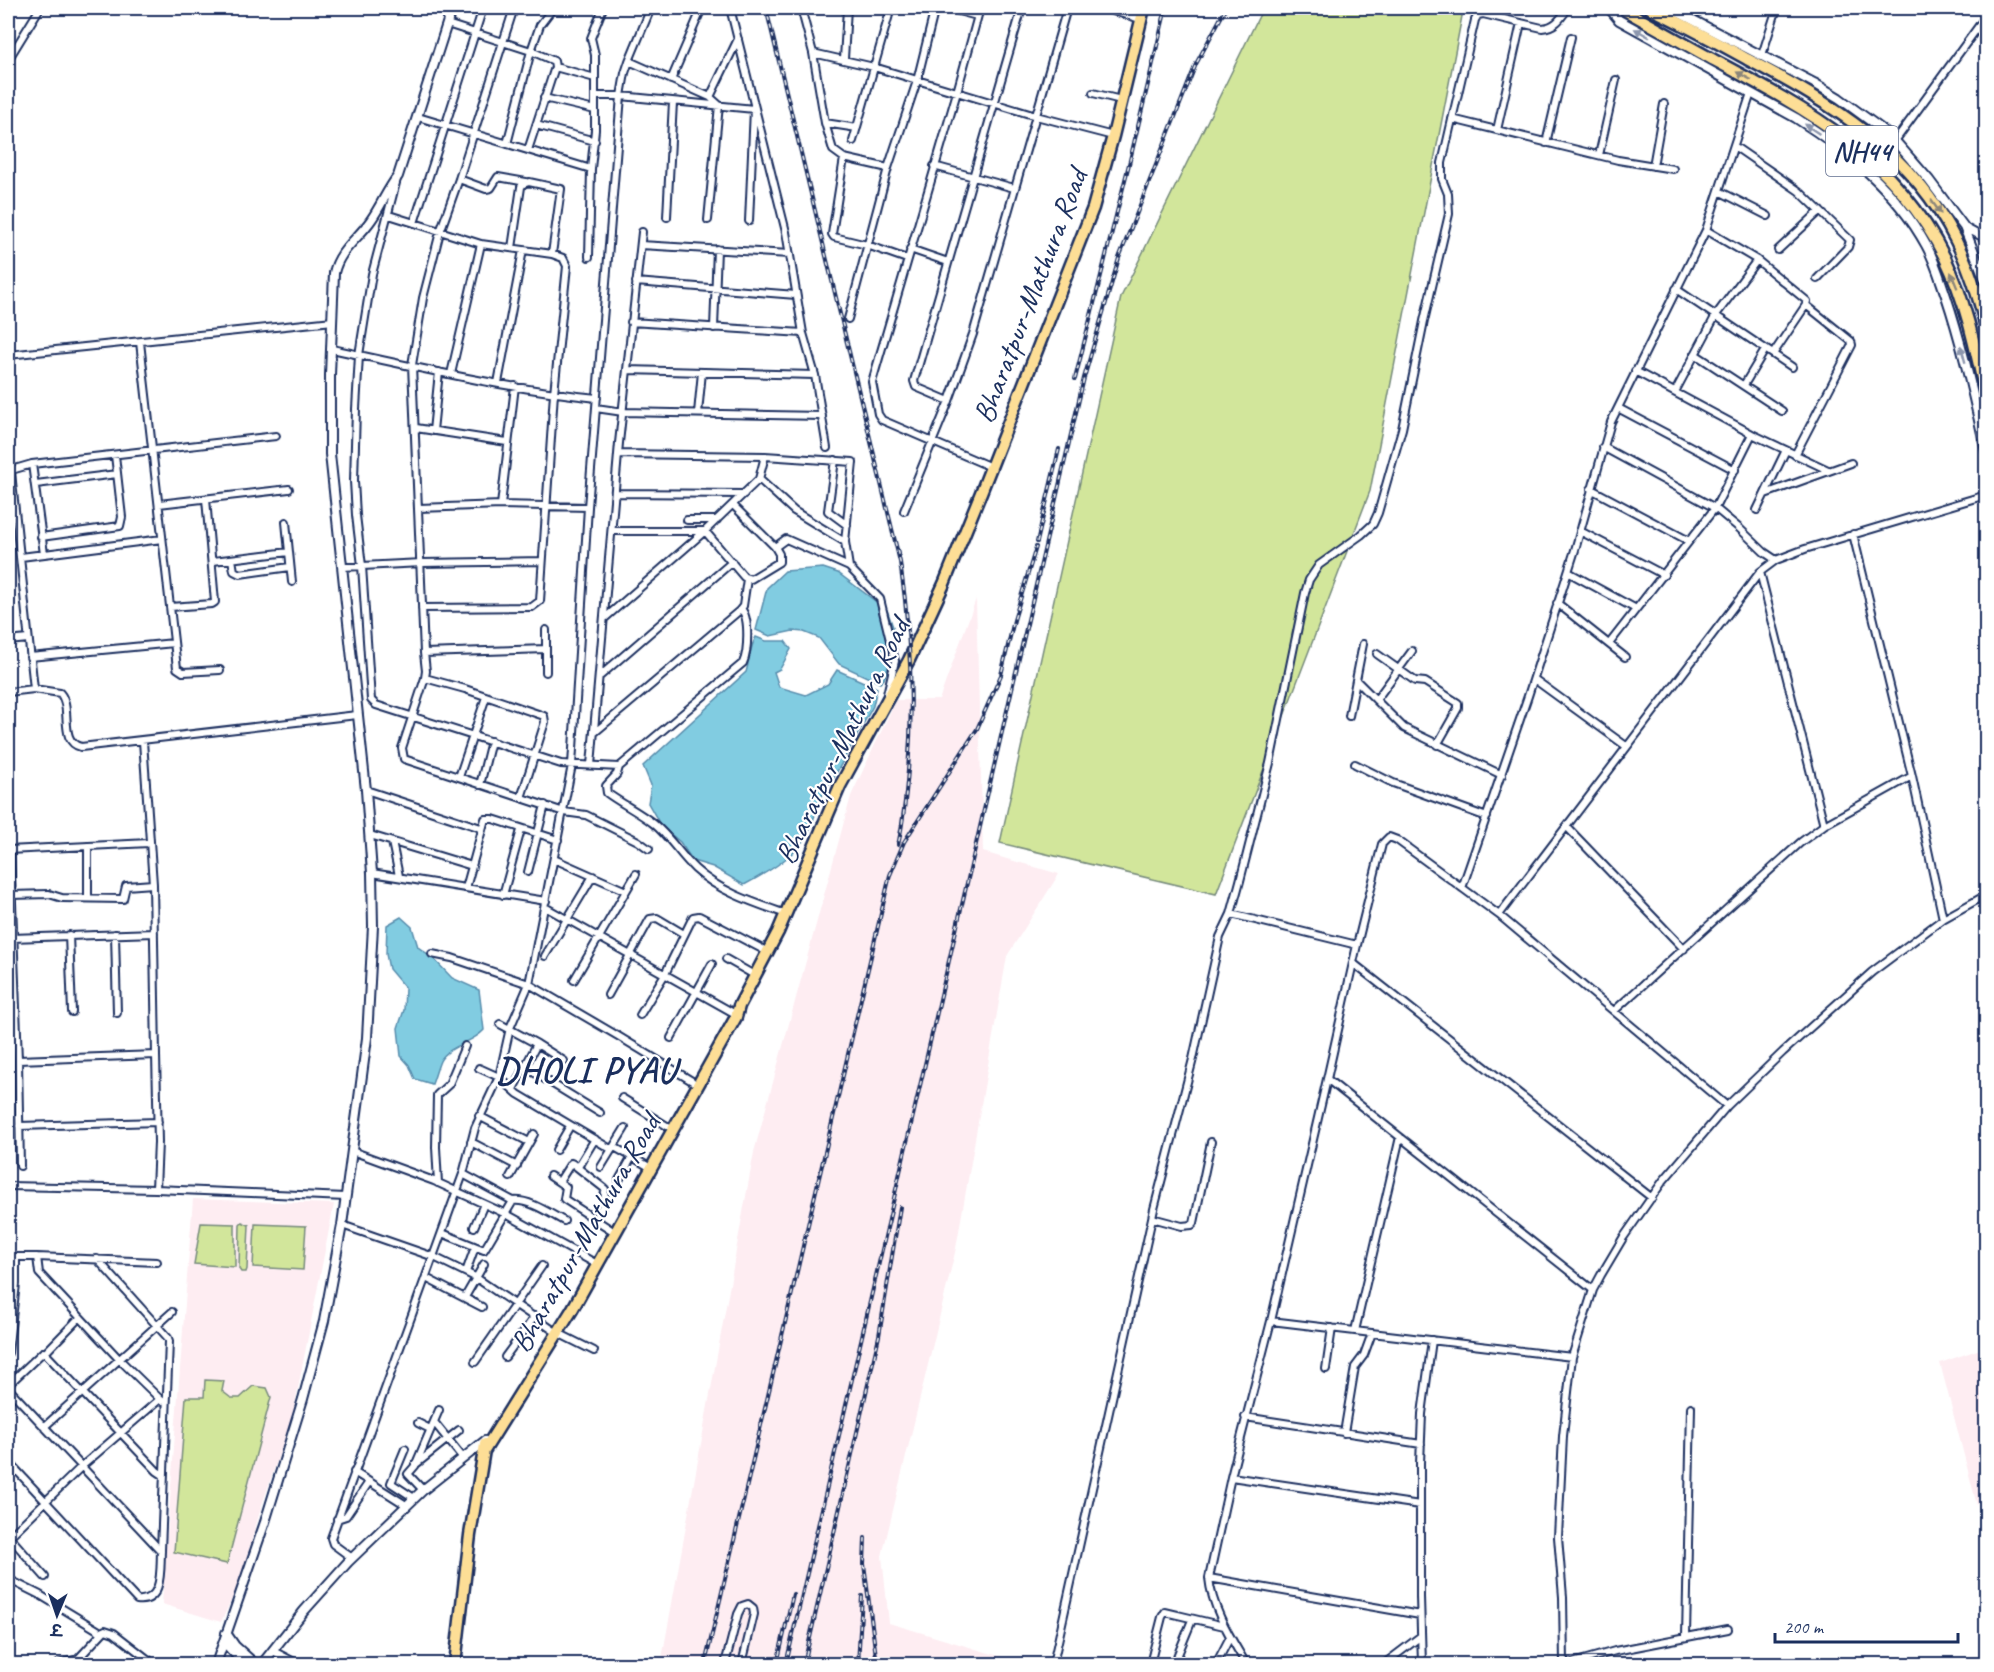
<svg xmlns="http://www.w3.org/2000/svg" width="1994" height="1672" viewBox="0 0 1994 1672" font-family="Caveat,'Playpen Sans Deva',sans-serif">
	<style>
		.built { fill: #feedf2 }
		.green { fill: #d2e69b; stroke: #768a7c; stroke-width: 1.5 }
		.water { fill: #81cce1; stroke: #588dad; stroke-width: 1.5 }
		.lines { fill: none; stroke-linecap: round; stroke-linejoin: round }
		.minor-casing { stroke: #1b2f5e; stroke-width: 10 }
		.tertiary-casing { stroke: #1b2f5e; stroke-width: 12 }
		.trunk-casing { stroke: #1b2f5e; stroke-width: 15 }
		.minor { stroke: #fff; stroke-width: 6 }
		.tertiary { stroke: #fff; stroke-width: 8 }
		.trunk { stroke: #fdde96; stroke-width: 10 }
		.rail-casing { stroke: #1b2f5e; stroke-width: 4 }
		.rail { stroke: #fff; stroke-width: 1.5; stroke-dasharray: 4.5; stroke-linecap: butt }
		.oneway { fill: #8d97ae }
		.oneway2 { fill: #8c867a }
		.labels { text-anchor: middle; stroke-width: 4.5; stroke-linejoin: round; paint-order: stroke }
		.shield { fill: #fff; stroke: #5f6d8e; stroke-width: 1.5 }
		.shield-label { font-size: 28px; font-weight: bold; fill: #1b2f5e }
		.street-label { font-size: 30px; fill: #1b2f5e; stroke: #fff }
		.district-label { font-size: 36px; font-weight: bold; letter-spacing: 1.5px; fill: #1b2f5e; stroke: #fff }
	</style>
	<rect width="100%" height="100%" fill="#fff"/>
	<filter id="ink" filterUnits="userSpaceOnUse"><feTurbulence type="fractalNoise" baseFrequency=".0167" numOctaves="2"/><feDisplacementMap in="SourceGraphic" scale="12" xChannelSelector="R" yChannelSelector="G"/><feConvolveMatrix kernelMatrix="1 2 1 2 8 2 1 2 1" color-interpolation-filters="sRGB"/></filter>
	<g filter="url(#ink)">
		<path class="built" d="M976,599L983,852L1059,874L1007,956L956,1248L882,1556L889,1623L1026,1664H661L754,1152L851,796L896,700H939Z
			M193,1199L334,1204L293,1414L261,1508L239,1584L221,1622L162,1604Z
			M1986,1347V1540L1940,1363Z"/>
		<path class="green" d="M1263,8H1479L1463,11L1370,491L1216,894L1000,843L1121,297Z
			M242,1222L249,1225L247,1269L246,1272H241L239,1269L240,1224Z
			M201,1223L235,1224V1267L194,1264Z
			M255,1224L306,1226L303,1270L253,1267Z
			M205,1380L224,1381L222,1391L231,1398H240L253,1386L267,1388L271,1397L227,1564L174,1552L186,1397H204Z"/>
		<path class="water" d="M823,568L838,573L887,610L893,627L896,644L884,679L880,683L839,664L819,638L804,632L793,631L770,636L756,630L767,588L785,571Z
			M756,637L766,641H785L791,649L780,669L774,672L779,687L806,695L828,684L837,670L877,688L873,706L833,779C819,794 817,813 809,831C797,856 768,872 744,885L713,867L693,861L680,842L661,826L648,803L651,785L643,766L746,672C750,659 749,649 756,637Z
			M401,917L412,927L418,947L432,957L452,978L479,990L484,1030C473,1043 449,1045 440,1061C437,1068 435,1076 432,1084L415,1079L409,1065L401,1056L398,1028L404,1010L405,988L389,969L386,954L387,925Z"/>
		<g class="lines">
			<defs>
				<path id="minor" d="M730,8L786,232L803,333L815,375L827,448
					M801,8L813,53L825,123L833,150L844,158L888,168
					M947,8L977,16
					M980,8L957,92L872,382L878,414L882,420L991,467
					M1102,8L1141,19
					M1875,8H1876
					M447,24L531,51L554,61L555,67L528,150
					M813,53L874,67L1036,116L1113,136
					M1762,55L1777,8
					M844,59L847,8
					M8,60L40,8
					M629,61L651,8
					M555,67L595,78
					M671,80L702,8
					M1093,93L1121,100
					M595,96H621L754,109L749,221
					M710,97L738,39
					M544,98L595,110
					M418,117L591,169
					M1452,119L1618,160L1673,169
					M825,123L857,128
					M536,125L595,141
					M1497,130L1521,23
					M853,141L891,8
					M1895,141L1986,16
					M1546,143L1571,37
					M507,144L531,51L540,25L553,8
					M1734,146L1799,191L1850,240L1848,247L1817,279
					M1599,155L1616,80
					M844,158L832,234L834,237L867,245L907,259
					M934,166L1014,188
					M1653,166L1664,104
					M397,179L372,274L359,355L356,409L354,481L356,515L362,566L371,700L376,705L561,764L619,767L743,663C748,652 750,617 741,609
					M459,179L486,189L491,188L498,177L526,182
					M1719,191L1768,216
					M389,215L481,244L552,254L563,258L567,266L554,393L540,601L532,607L422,608
					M667,217L673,102
					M414,223L483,8
					M1964,227L1986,239
					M1706,230L1757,260L1807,301L1806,305L1773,354
					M641,245L790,254
					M512,248L521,187L523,184L529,182L561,189L552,254
					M910,249L948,262
					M1778,250L1820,211
					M589,257L591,169L595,130V55L591,38L603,8
					M636,282L796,295
					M1676,289L1792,367
					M848,319L888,168L917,81L935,8
					M631,322L803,333
					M714,328L717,249
					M140,342L177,668L183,672L220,670
					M332,349C419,368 508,389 597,398
					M1695,354L1782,411
					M8,355L333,321
					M628,370L815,375
					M1635,371L1752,434L1828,470
					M451,374L481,244
					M498,383L523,250
					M1744,385L1765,350
					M1675,392L1716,315L1757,260
					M949,401L916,387L914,381L1022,8
					M596,408L623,412L822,416
					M1618,408L1735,470
					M698,413L702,372
					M416,428L507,442
					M433,431L439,372
					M8,444L34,689
					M1603,447L1715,508L1739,528L1764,552L1776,560
					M619,454L765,456L853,462L845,542L849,567
					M1795,455L1852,345L1851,341L1806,305
					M835,460L828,511L847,525
					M32,464L44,554
					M8,471L32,464L276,436
					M759,479L794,511L845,542
					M36,484L117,474
					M1591,489L1689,541
					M616,493L744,494
					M1765,494L1851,463
					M159,504L289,489
					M501,505L515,386
					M419,508L501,505L588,507
					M1757,510L1786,450
					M904,511L949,401L973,334L1067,8
					M687,520H717
					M286,522L292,582
					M613,531H705L744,577L751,579L779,562V554L775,547L733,505
					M1580,531L1664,575
					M1853,534L1912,776L1943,919
					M41,537L120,526L122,517L115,455
					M775,547L786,539L849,567L880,599L895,661L887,694
					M21,557L162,539
					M232,559L234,571L240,574L290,567
					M213,561L289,552
					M342,567L422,563L542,561
					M1568,572L1636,609
					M1760,572L1824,825
					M1557,603L1625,657
					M170,607L212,604L215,602L206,499
					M605,618L705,531L759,479L765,456
					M8,641L28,639
					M1609,644L1715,508L1752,434
					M546,649V630
					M424,653L412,365L423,298L440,232L459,179L514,8
					M1377,654L1415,681L1425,682L1458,703V708L1437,745
					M30,657L174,643
					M600,676L732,562
					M425,678L426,671L424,653L546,649V672
					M1534,679L1626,746
					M1356,680L1404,728L1502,775
					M8,692L34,689L60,693C73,708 58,742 81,747L357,715
					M1376,700L1412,651
					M1349,716L1363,644
					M594,733L739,611L743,606L747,579
					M1355,764L1393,783L1487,817
					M591,765L619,443L642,232
					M619,767L617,774L606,786L607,793C622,804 639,812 654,824C670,837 680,855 695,869C720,892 755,903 786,914
					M459,777L486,697
					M480,785L491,741
					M366,790L481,828
					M521,798L545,722L544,716L465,689L425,678L402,748L404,759L564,812L586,815L638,841L649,849
					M1567,827L1684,949
					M370,835L472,866
					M392,842L399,876
					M88,846V898
					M8,850L149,843
					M10,850L18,1060L156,1055L153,884L143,741
					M554,859L626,891
					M528,872L545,805
					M372,873L546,901
					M466,888L485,819H493L558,840
					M1462,888L1528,696L1575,550L1611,422L1706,230L1751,93
					M11,895L49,894L62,898L123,899L126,886L153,884
					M503,895L521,830
					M545,907L732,1012
					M1231,914L1357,945
					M1499,915L1760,572L1776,560L1805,549L1986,495
					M115,934L117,1013
					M69,935L72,1012
					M12,938L154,933
					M432,954L452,958L529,984L618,1036L692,1081
					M545,956L593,876
					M726,959L756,976
					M1353,963L1652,1198
					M574,980L636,874
					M608,995L650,919L657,918L684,934
					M1614,1011L1801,842L1824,825L1912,776
					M640,1015L665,974L693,917L699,916L768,952
					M500,1024L537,1044L564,1061
					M671,1038L712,964
					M18,1060L20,1166
					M525,1067L600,1113
					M479,1068L499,1077L518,1094L609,1148H616L646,1165
					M1327,1079L1593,1290
					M513,1089L537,1044
					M622,1098L667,1126
					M479,1116L529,1142
					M19,1126L158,1122
					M471,1142L517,1166
					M556,1150L570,1126
					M352,1151L434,1181L506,1214L593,1262
					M578,1167L595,1139
					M601,1167L625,1128
					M463,1174L513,1201
					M550,1176L559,1182L571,1163L573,1164L605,1189L604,1203L595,1219
					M510,1177L534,1134
					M619,1180L632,1157
					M559,1182L566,1187L564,1199L610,1229
					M438,1183L436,1147L437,1095L449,1084L465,1046
					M8,1186L156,1189L346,1197
					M156,1189L158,1142L156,1055
					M1152,1218L1182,1226L1192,1225L1194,1223L1211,1142
					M342,1225L434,1257L475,1277L553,1330
					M474,1227L484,1204
					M442,1233L484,1250L513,1201C529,1199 549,1213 564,1221
					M37,1257L39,1273L119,1359L162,1401
					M8,1259L16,1257H37L157,1262
					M466,1272L475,1247
					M426,1278L482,1307
					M465,1297L484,1264
					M1271,1321L1572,1357
					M1355,1331L1400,1137
					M558,1333L594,1351
					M8,1353L16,1284V1257
					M45,1353L80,1317
					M505,1357L535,1316
					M475,1362L542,1266
					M1326,1369L1332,1328
					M8,1385L43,1352L45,1353L157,1471L163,1475
					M8,1388L161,1551
					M1245,1417L1421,1444
					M434,1422L463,1458
					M418,1423L430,1429
					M44,1427L172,1312
					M1344,1433L1355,1367L1364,1355L1372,1333
					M405,1449L391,1483L414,1498
					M8,1461L137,1600C164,1603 160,1568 161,1551L169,1341L168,1338L97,1259
					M415,1465L459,1430
					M354,1472L406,1505
					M1231,1477L1420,1505
					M423,1490L408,1474L415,1466L439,1410
					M337,1519L346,1516L369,1482
					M8,1535L45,1577
					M9,1537L81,1467L160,1399
					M352,1558L333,1544L331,1538L463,1174L475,1128L499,1077L510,1028L529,984L572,765L588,507L621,96L625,73L629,61L710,97L719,105L708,220
					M1209,1578L1420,1615
					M8,1579L40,1595L101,1632
					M1686,1636L1691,1407
					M273,1651L298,1664
					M58,1664L78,1659L105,1630L114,1633L154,1664
					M725,1664L738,1614L742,1606L748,1604L753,1608L754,1614L742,1664
					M1053,1664L1154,1209L1193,1059L1220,937L1231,914L1240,881L1270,763L1305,593L1309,580L1319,565L1361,535L1373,524L1378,513L1402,429L1424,321L1449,214L1448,194L1442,179V163L1475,20L1478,15L1483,14L1542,28C1556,27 1561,18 1568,8
					M1150,1664L1162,1617L1165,1612L1224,1626
					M1174,1664L1192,1620
					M1216,1664L1230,1637
					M1246,1664C1231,1638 1212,1609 1209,1578L1231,1477L1271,1321L1327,1079L1357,945L1382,844L1389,837L1397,840L1499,915L1727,1106
					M1384,1664L1421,1636
					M1422,1664L1420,1597V1463L1422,1414L1432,1340
					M1564,1664L1563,1597L1558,1537L1563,1436L1572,1357L1593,1290L1601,1275L1623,1238L1663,1181L1727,1106L1783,1052L1872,972L1943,919L1986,895
					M1569,1664L1615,1651L1728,1629"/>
				<path id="tertiary" d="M1609,8L1619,20L1796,118C1848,151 1896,190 1926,245C1935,261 1940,279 1946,296C1963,347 1974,399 1986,451
					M1670,8L1814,83L1839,98L1880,128L1895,141L1929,180L1964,227L1986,282
					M226,1633L235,1646L255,1664
					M224,1642L244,1664
					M216,1664L265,1522L303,1399L324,1321L342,1225L367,1038L373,926L372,873L366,790L330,454V375L334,273C339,250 358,239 371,220C381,206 387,190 398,176L452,8
					M262,1664L304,1611L348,1562L423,1490L485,1441"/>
				<path id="trunk" d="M1621,8C1651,25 1681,42 1712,59C1808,110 1894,155 1945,258C1966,301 1976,351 1986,397
					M1650,8C1682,24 1715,41 1747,59C1832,104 1912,151 1956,241C1970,269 1979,298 1986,327
					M484,1451L572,1310L736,1017L739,1006L778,932L840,786L909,660L944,584L982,490L1093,208L1113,136L1144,8
					M455,1664L470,1535L485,1444"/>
			</defs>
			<use href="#minor" class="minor-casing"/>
			<use href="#tertiary" class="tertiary-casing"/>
			<use href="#trunk" class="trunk-casing"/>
			<use href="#minor" class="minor"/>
			<use href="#tertiary" class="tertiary"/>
			<use href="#trunk" class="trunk"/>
			<defs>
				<path id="rail" d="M766,8L900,562C911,634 914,709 907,782C905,803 903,824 898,845
					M1075,379L1130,160L1166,8
					M1037,542L1059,449
					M865,1538L864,1564L877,1664
					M705,1664L890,875L904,842L977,729L1001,675L1014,620L1036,547
					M777,1664L793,1594
					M786,1664L1084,378L1119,258L1196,64L1226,8
					M804,1664L879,1336L900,1207
					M858,1664L862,1596"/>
			</defs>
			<use href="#rail" class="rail-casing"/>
			<use href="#rail" class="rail"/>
		</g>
		<defs><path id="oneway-solid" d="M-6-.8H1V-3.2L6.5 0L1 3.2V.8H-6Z" transform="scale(1.5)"/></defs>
		<g class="oneway">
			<use href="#oneway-solid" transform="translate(1642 33) rotate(-151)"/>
			<use href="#oneway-solid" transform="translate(1812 129) rotate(-146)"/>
			<use href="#oneway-solid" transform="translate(1963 354) rotate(-105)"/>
		</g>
		<g class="oneway2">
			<use href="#oneway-solid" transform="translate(1744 76) rotate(-152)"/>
			<use href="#oneway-solid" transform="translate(1936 207) rotate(55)"/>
			<use href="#oneway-solid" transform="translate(1954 280) rotate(-112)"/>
		</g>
	</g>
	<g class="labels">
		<rect class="shield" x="1826" y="126" width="72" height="50" rx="4.5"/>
		<g class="shield-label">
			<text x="1862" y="161">NH44</text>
		</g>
		<g class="street-label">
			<text transform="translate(1030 296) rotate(-69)" y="10">Bharatpur-Mathura Road</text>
			<text transform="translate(842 741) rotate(-64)" y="10">Bharatpur-Mathura Road</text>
			<text transform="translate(585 1233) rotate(-60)" y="10">Bharatpur-Mathura Road</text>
		</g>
		<g class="district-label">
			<text x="586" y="1082">DHOLI PYAU</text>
		</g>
	</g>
	<rect width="1994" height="1672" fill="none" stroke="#fff" stroke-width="30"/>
	<rect x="15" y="15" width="1964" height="1642" fill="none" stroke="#1b2f5e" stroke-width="2" filter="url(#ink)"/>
	<g transform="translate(57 1615) rotate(182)" stroke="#ffffff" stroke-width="4.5" paint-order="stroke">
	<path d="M0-4.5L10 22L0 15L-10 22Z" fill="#1b2f5e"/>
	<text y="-9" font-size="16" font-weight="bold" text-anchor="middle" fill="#1b2f5e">उ</text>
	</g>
	<path d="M1775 1633v9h183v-9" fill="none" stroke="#1b2f5e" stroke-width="3"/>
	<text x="1784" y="1633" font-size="18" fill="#1b2f5e" stroke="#ffffff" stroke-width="4.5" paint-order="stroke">200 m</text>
</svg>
